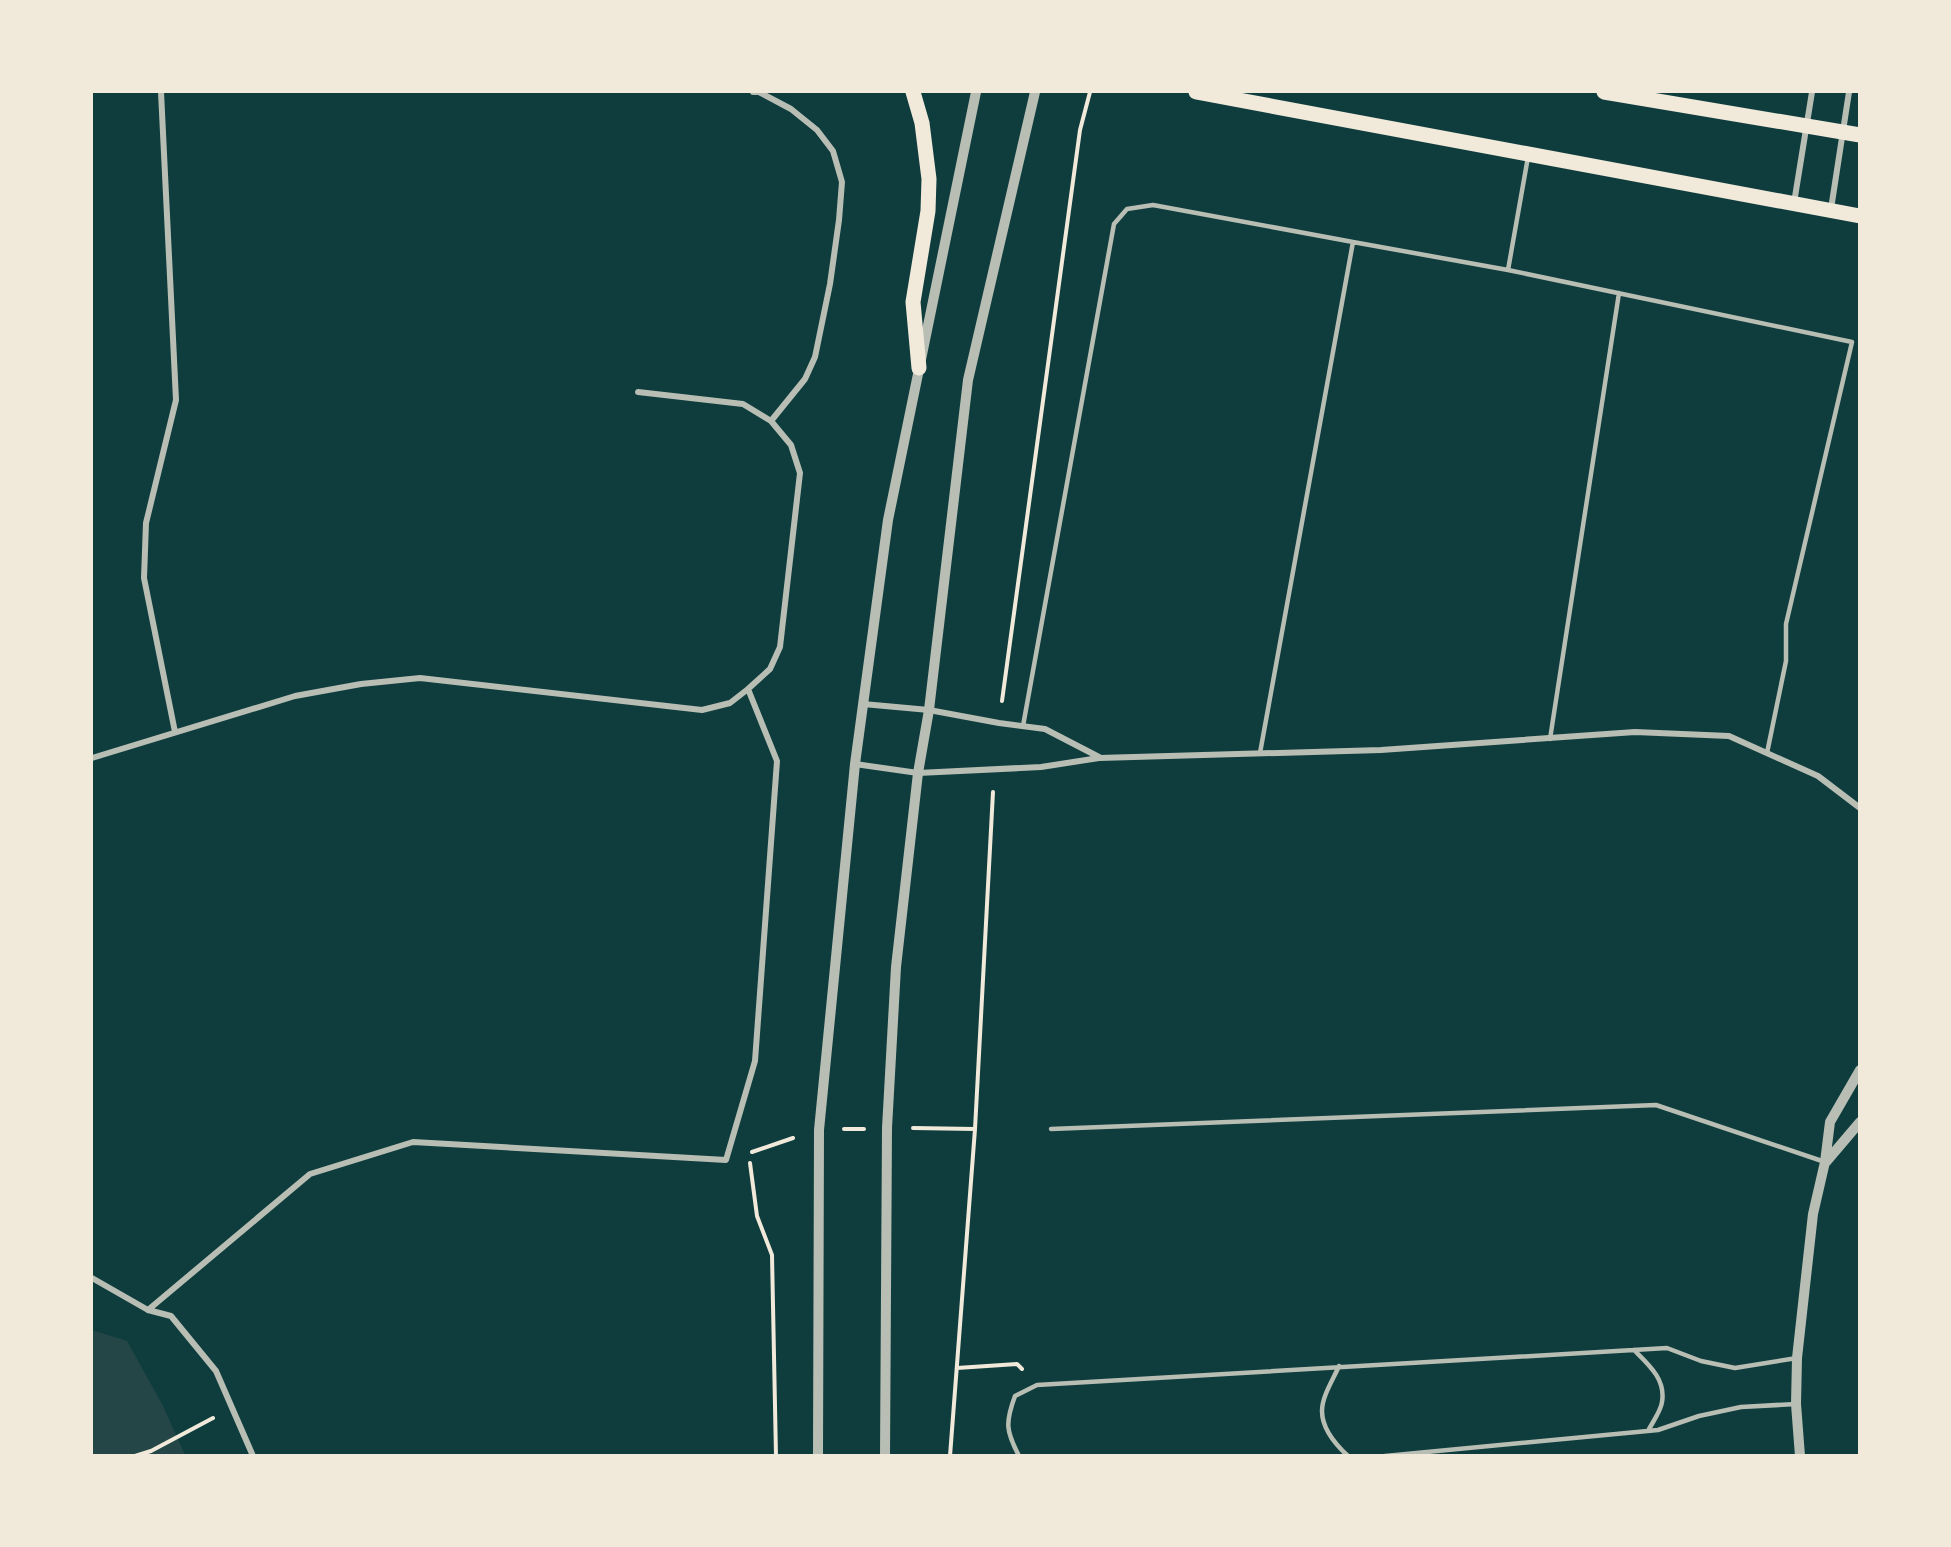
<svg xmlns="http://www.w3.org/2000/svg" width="1951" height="1547" viewBox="0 0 1951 1547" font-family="Karla,sans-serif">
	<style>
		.green { fill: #244646 }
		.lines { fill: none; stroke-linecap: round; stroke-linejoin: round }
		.path { stroke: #f1e9da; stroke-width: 4 }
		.service { stroke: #b8beb3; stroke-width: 4.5 }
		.minor { stroke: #b8beb3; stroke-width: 6 }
		.tertiary { stroke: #b8beb3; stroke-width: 10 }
		.primary { stroke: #f1e9da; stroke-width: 15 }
	</style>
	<rect width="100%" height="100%" fill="#0f3d3e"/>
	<path class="green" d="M92,1330L127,1341L163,1406L185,1455H92Z"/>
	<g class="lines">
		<path class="path" d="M1002,701L1080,130L1090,92
			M913,1128L975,1129
			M844,1129H864
			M752,1152L793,1138
			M750,1163L757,1216L772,1255L776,1456
			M957,1368L1017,1364L1022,1369
			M135,1456L151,1451L213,1418
			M950,1456L975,1129L993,792"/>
		<path class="service" d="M1508,270L1852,342L1786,624V661L1767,753
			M1023,726L1114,224L1127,209L1153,205L1353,242
			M1550,739L1619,293
			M1260,753L1353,242L1508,270L1528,157
			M1051,1129L1656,1105L1825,1162
			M1634,1350C1648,1364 1666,1379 1662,1402C1661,1411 1652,1423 1648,1431
			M1339,1366C1333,1380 1322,1396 1322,1411C1322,1428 1336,1445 1348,1456
			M1019,1456C1006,1431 1005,1423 1015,1396L1037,1385L1667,1348L1701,1361L1735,1368L1797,1358
			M1385,1456L1658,1430L1699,1416L1741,1407L1796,1404"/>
		<path class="minor" d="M161,92L176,400L146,523L144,578L175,732
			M753,92H759L791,109L817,130L833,151L842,182L839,220L830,284L815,357L805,379L771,421
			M1794,203L1812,92
			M1831,209L1849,92
			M863,704L929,710L999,723L1045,729L1099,757
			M92,758L295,696L361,684L420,678L702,710L730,703L748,689L770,669L780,647L800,473L791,445L771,421L743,404L638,392
			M855,764L918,773L1041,767L1099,758L1381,750L1635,732L1729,736L1818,776L1860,808
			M92,1278L148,1310L171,1316L216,1371L253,1456
			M148,1310L310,1174L413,1142L726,1160L755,1061L777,761L748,689"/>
		<path class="tertiary" d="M1826,1162L1860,1122
			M818,1456L819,1130L855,764L888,520L976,92
			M885,1456L887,1128L896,967L918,773L929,710L968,380L1035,92
			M1800,1456L1796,1404L1797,1358L1813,1214L1825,1162L1830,1122L1860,1070"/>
		<path class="primary" d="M913,92L922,123L929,179L928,211L913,302L919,368
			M1196,92L1860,216
			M1604,92L1860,135"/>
	</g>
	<rect width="1951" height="1547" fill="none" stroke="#f1e9da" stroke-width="186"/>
</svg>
